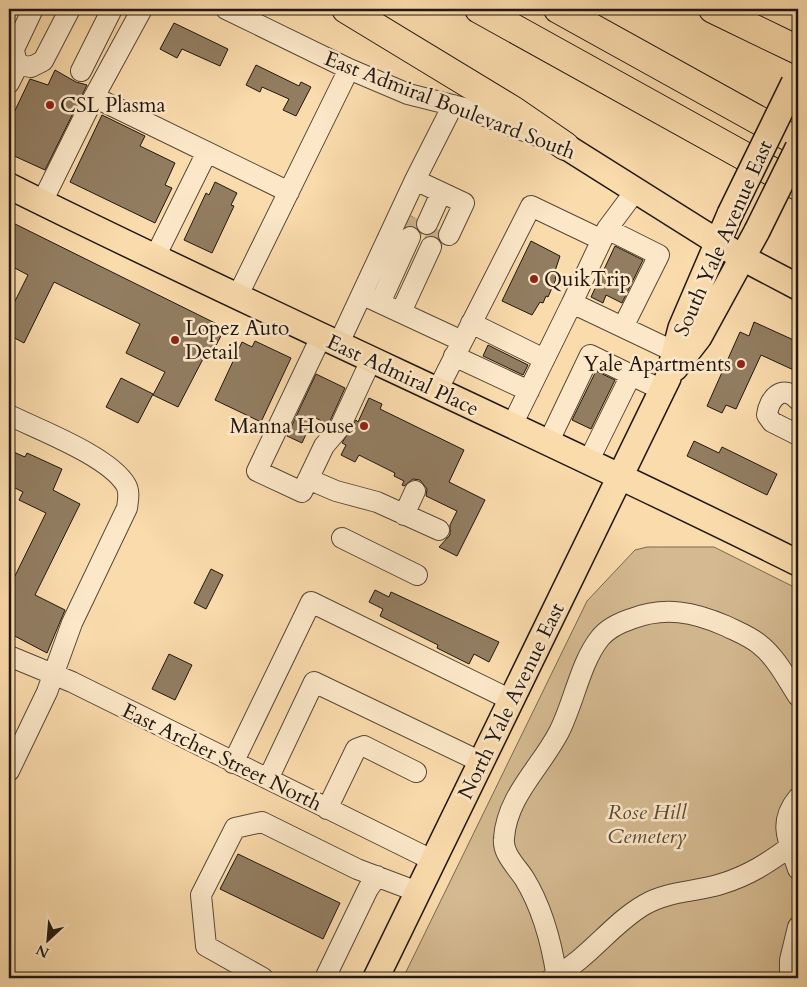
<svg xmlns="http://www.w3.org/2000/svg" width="807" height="987" viewBox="0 0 807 987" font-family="Cardo,serif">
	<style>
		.green { fill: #d5ba91; stroke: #7b6850 }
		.building { fill: #927d61; stroke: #211710 }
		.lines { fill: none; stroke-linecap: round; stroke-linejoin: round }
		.minor-tunnel { stroke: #cfb48d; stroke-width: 20; stroke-dasharray: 20 10; stroke-linecap: butt }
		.minor-casing { stroke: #574837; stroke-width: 22 }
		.major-casing { stroke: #211710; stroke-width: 28 }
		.highway-casing { stroke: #211710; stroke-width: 30 }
		.minor { stroke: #fce8c9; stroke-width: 20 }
		.major { stroke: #fadbac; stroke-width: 25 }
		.highway { stroke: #fadbac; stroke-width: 28 }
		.major-bridge-casing { stroke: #211710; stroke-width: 28; stroke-linecap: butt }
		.major-bridge { stroke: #fadbac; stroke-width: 25 }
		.poi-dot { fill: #8f2418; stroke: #fce8c9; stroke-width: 2 }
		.labels { text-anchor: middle; stroke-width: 5; stroke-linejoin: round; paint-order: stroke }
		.poi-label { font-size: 21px; fill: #211710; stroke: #fce8c9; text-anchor: start }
		.street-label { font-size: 21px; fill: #211710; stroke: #fce8c9 }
		.park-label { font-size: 21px; font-style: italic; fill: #574837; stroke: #fce8c9 }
	</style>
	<rect width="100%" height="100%" fill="#fadbac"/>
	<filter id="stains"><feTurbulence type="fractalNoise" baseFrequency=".004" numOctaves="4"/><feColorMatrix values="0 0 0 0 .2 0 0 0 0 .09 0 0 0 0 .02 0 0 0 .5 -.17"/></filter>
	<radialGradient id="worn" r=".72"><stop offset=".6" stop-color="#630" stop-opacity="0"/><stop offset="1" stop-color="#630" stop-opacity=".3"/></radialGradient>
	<path class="green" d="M647,547H714L798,589V978H403L587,601L635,550Z"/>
	<path class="building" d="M174,23L228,49L220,66L182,49L177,58L160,49Z
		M256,65L299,86L301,82L311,87L296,116L283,110L289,99L262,87L260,92L246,85Z
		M55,70L76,82L87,85L45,170L12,155L14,151L9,149V123L30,79L48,85Z
		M102,115L145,136L140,146L175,163L165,185L172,188L155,223L70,182Z
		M215,182L237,193L231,205L234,206L212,253L184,240L206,193L209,195Z
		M411,216L416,219V227L407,226Z
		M9,221L225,328L208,361L203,359L178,407L153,395L165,372L126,353L140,324L54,282L24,343L9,335V313L28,275L9,265Z
		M531,241L560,256L555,271L558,272L555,278L556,279L548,297L546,296L543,303L540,302L532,315L502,301Z
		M615,246L643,260L622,303L606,295L603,303L591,297Z
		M754,322L798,342V372L761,355L736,409L726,405L722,413L707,406L740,332L749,336Z
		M255,341L291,358L261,422L215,400L242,342L252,347Z
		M488,345L528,365L523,375L483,356Z
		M596,371L615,380L591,429L572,420Z
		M316,374L345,388L330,421L327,424L314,417L302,443L287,436Z
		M121,378L153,394L138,423L106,407Z
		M369,398L382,404L380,409L464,450L449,482L485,500L457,556L439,547L450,535V525L457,511L426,496L427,489L420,480L413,479L404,486L402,485L404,481L394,476L395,473L359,455L355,462L341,455L346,445L342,443L356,420L358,422Z
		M694,441L719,453L722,447L777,474L767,495L687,456Z
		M9,450L25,457L27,453L62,469L53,490L80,504L35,595L65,610L47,653L9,633V588L46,513L19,500L23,492L9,485Z
		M211,569L223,575L206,609L194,603Z
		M375,590L389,597L391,592L499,642L489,662L474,654L469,664L437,648L438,645L380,616L383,609L369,602Z
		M169,654L192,665L175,700L152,689Z
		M238,854L340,903L323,939L220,889Z"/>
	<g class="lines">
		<path class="minor-tunnel" d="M410,237L418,219
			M431,247L439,230"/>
		<defs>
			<path id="minor" d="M226,9L349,69L408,94L464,108L540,137
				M18,65L31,67L43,61L70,9
				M81,71L112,9
				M9,83L18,65L14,52L15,47L33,9
				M94,97L289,192
				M415,180L464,203L449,235
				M42,202L94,97L142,9
				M427,224L441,193
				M607,229L636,190
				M155,257L207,152
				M363,295L462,341
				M237,297L349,69
				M380,303L410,237
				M401,312L431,247
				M471,323L544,359
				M623,327L659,255L607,229L572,303L675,352
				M321,337L257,471L302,492L324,446L340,427L371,360
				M338,345L415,180L453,105
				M454,356L529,391
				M437,391L531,206L602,240
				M798,400C783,383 769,398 767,415L772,422L798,435
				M9,415C39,430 109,456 126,485C130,492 128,500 127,508L72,623L47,692L9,771
				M512,425L572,303
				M548,443L590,355L662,390
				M588,462L631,375
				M308,479L336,491L377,502L439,530
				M404,515L415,491
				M342,538L417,575
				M9,656L72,682L434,861
				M233,763L311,602L511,700
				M268,779L314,682L481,762
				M798,798C777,823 789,842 798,869
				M327,809L356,749L364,746L416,772
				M263,978L206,946L201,895L235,828L262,822L357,869L418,892
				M325,978L368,889L377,876
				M552,978C590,958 610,925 644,905C667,891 696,892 721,884C748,876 768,863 791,846
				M557,978C552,945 542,907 524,878C516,866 502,853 504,838C507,796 541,767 559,732C574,703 580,663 600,638C608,628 619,623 631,619C665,606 694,612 726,626C738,632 749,636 759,644C776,657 787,679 798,696
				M790,978V960L798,927"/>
			<path id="major" d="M565,146L743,258L798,287
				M9,186C270,316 537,433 798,563
				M675,368L699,337L757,231
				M376,978L668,378L681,328L730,214"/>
			<path id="highway" d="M346,9L514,111L565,146
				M479,9L798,186
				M558,9L798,142
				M713,9L798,50"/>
		</defs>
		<use href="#minor" class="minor-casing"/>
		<use href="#major" class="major-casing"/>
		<use href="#highway" class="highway-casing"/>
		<use href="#minor" class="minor"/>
		<use href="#major" class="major"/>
		<use href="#highway" class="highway"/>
		<defs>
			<path id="major-bridge" d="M730,214L794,83
				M757,231L798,148"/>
		</defs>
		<use href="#major-bridge" class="major-bridge-casing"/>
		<use href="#major-bridge" class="major-bridge"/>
	</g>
	<g class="poi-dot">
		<circle cx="50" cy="105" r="5"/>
		<circle cx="534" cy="279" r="5"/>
		<circle cx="175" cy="340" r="5"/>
		<circle cx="741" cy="364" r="5"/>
		<circle cx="364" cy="426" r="5"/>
	</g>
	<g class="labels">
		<g class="poi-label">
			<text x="60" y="112">CSL Plasma</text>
			<text x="544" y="286">QuikTrip</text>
			<text x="185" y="335">Lopez Auto<tspan x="185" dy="24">Detail</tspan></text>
			<text x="731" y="371" text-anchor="end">Yale Apartments</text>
			<text x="354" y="433" text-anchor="end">Manna House</text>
		</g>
		<g class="street-label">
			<text transform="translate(450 105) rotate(21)" y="7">East Admiral Boulevard South</text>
			<text transform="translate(723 238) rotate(-66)" y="7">South Yale Avenue East</text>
			<text transform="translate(403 375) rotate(25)" y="7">East Admiral Place</text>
			<text transform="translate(511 701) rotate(-64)" y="7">North Yale Avenue East</text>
			<text transform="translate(222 757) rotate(26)" y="7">East Archer Street North</text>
		</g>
		<g class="park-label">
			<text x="647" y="819">Rose Hill<tspan x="647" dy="24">Cemetery</tspan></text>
		</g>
	</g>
	<rect width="807" height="987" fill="none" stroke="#fadbac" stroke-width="30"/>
	<rect x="10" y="10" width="787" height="967" fill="none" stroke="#211710" stroke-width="2.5"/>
	<rect x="15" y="15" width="777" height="957" fill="none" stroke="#211710"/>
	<g transform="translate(48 940) rotate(206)" stroke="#fce8c9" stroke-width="4" paint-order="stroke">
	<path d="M0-4L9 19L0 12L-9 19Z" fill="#211710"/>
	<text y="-8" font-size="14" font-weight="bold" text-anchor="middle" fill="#211710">N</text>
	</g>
	<rect width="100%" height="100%" filter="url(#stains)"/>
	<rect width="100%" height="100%" fill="url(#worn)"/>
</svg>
